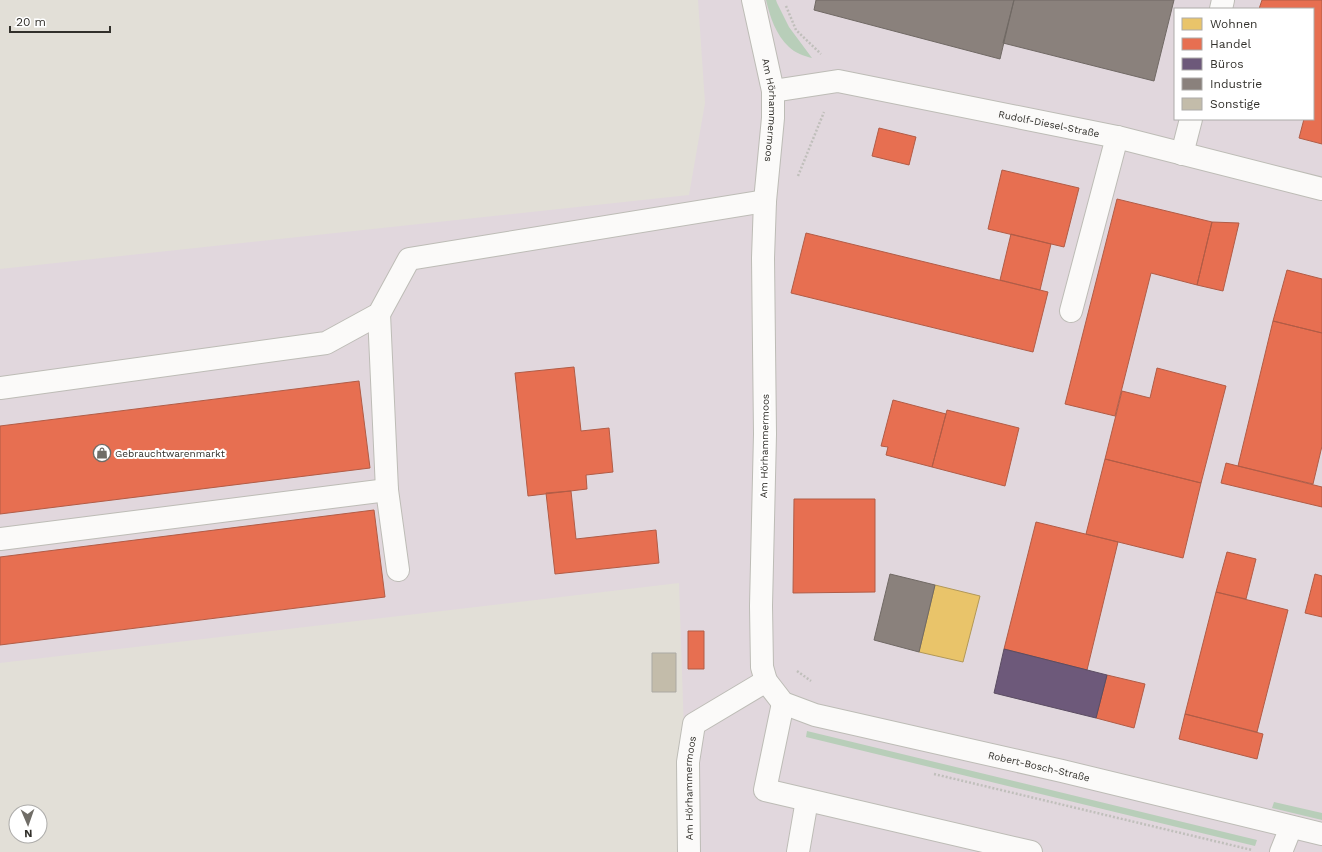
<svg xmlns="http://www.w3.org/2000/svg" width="1322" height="852" viewBox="0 0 1322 852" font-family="'Work Sans',sans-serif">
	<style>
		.commercial { fill: #e1d7dd; fill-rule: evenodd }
		.green { fill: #b8ceb9 }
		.homes { fill: #e9c46a; stroke: #b29857 }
		.shops { fill: #e76f51; stroke: #b15c46 }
		.offices { fill: #6d597a; stroke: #5b4d62 }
		.industry { fill: #8a817c; stroke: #706964 }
		.building { fill: #c3bcaa; stroke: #aba9a3 }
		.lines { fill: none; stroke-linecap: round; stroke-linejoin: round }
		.minor-casing { stroke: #bdbcb6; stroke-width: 24 }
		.path { stroke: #c0bfbb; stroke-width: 2.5; stroke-dasharray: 2 2; stroke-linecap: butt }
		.minor { stroke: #fbfaf9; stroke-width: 22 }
		.labels { text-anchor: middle; stroke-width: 4; stroke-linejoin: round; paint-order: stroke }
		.street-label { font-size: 10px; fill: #32302b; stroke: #fff }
		.poi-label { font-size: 10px; fill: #32302b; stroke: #fff; text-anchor: start }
	</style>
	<rect width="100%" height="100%" fill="#e2dfd7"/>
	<path class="commercial" d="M698,0H1322V852H688L679,583L0,663V269L689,195L705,103ZM1175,9H1313V119H1175Z"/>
	<path class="green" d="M766,0H776L777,3L789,27L812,58C804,56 795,53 789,47C776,35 770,17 766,0Z
		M807,731L1257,840L1255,846L806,737Z
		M1274,802L1322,813V820L1272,808Z"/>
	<path class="homes" d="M935,585L980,596L963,662L919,652Z"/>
	<path class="shops" d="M1262,0H1322V144L1299,138L1304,119H1313V9H1259Z
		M879,128L916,137L909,165L872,156Z
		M1002,170L1079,188L1064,247L988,229Z
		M1117,199L1212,222L1197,285L1151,273L1115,416L1065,404Z
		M1212,222L1239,223L1223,291L1197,285Z
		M806,233L1048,292L1033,352L791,293Z
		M1011,234L1051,244L1040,290L1000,280Z
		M1287,270L1322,279V333L1273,321Z
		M1273,321L1322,333V446L1313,484L1238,466Z
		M574,367L581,431L609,428L613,472L586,475L587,489L528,496L515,373Z
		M1157,368L1226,386L1201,483L1105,459L1122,391L1150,398Z
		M359,381L370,468L0,514V426Z
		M893,400L946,414L932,467L886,455L888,447L881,446Z
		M947,410L1019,428L1005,486L932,467Z
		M1105,459L1201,483L1183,558L1086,534Z
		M1226,463L1322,487V507L1221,483Z
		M571,491L576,539L656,530L659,563L555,574L546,493Z
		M794,499H875V592L793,593Z
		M374,510L385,597L0,645V557Z
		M1036,522L1118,542L1087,670L1004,649Z
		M1227,552L1256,559L1246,599L1216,592Z
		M1315,574L1322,576V617L1305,613Z
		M1216,592L1288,610L1257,732L1185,714Z
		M688,631H704V669H688Z
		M1107,675L1145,684L1134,728L1096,718Z
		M1185,714L1263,734L1257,759L1179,739Z"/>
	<path class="offices" d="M1004,649L1107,675L1096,718L994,693Z"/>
	<path class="industry" d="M816,0H1014L1000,59L814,10Z
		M1014,0H1174L1154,81L1003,43Z
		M890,574L935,585L919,652L874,640Z"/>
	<path class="building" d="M652,653H676V692H652Z"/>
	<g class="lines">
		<defs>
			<g id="minor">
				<path id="s1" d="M753,0L773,91V118L765,201L763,258L765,434L761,606L762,667L766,681L783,703L815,715L1062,771L1322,834"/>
				<path d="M1221,9L1223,0"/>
				<path id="s2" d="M773,91L838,81L1117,137L1322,189"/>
				<path d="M1182,154L1191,119"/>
				<path d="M1071,311L1117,137"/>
				<path d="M379,314L387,490L398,570"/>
				<path d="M0,388L326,343L379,314L409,259L765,201"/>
				<path d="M0,539L387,490"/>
				<path d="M783,703L765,790L1031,852"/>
				<path id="s3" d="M689,852L688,762L694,724L766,681"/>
				<path d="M798,852L807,800"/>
				<path d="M1281,852L1291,827"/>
			</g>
		</defs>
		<use href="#minor" class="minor-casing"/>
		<path class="path" d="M786,6L796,30L821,54
			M798,176L824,112
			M797,671L811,681
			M934,774L1252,850"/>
		<use href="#minor" class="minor"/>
	</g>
	<defs>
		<symbol id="shop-ring" viewBox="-11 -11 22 22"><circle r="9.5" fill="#fff" stroke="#706d67" stroke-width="1.5"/><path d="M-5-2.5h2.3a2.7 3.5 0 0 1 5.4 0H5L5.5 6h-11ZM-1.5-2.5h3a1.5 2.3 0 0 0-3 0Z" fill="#706d67"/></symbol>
	</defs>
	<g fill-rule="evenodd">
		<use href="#shop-ring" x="92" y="443" width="20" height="20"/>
	</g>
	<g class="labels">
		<g class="street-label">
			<text dy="4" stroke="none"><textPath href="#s1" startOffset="112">Am Hörhammermoos</textPath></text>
			<text dy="4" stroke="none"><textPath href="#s2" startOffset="281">Rudolf-Diesel-Straße</textPath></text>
			<text transform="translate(764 446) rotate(-89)" y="4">Am Hörhammermoos</text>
			<text dy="4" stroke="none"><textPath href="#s1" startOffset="976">Robert-Bosch-Straße</textPath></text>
			<text dy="4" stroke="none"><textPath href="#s3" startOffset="64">Am Hörhammermoos</textPath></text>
		</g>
		<g class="poi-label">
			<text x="115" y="457">Gebrauchtwarenmarkt</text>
		</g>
	</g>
	<rect x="1174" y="8" width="140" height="112" fill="#ffffff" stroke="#adacaa"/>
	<rect x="1182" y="18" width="20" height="12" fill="#e9c46a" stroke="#adacaa"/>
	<text x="1210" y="28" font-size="12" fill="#32302b">Wohnen</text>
	<rect x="1182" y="38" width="20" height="12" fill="#e76f51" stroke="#adacaa"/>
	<text x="1210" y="48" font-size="12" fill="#32302b">Handel</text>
	<rect x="1182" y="58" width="20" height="12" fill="#6d597a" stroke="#adacaa"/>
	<text x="1210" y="68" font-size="12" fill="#32302b">Büros</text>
	<rect x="1182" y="78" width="20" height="12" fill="#8a817c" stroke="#adacaa"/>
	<text x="1210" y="88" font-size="12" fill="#32302b">Industrie</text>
	<rect x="1182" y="98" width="20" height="12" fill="#c3bcaa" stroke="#adacaa"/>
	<text x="1210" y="108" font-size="12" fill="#32302b">Sonstige</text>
	<g transform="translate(28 824) rotate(178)"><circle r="19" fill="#ffffff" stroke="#adacaa"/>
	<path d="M0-3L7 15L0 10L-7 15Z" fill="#706d67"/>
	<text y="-6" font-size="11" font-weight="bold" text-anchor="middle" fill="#32302b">N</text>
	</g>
	<path d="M10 26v6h100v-6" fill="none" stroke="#32302b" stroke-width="2"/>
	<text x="16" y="26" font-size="12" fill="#32302b" stroke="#ffffff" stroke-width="3" paint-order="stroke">20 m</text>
</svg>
